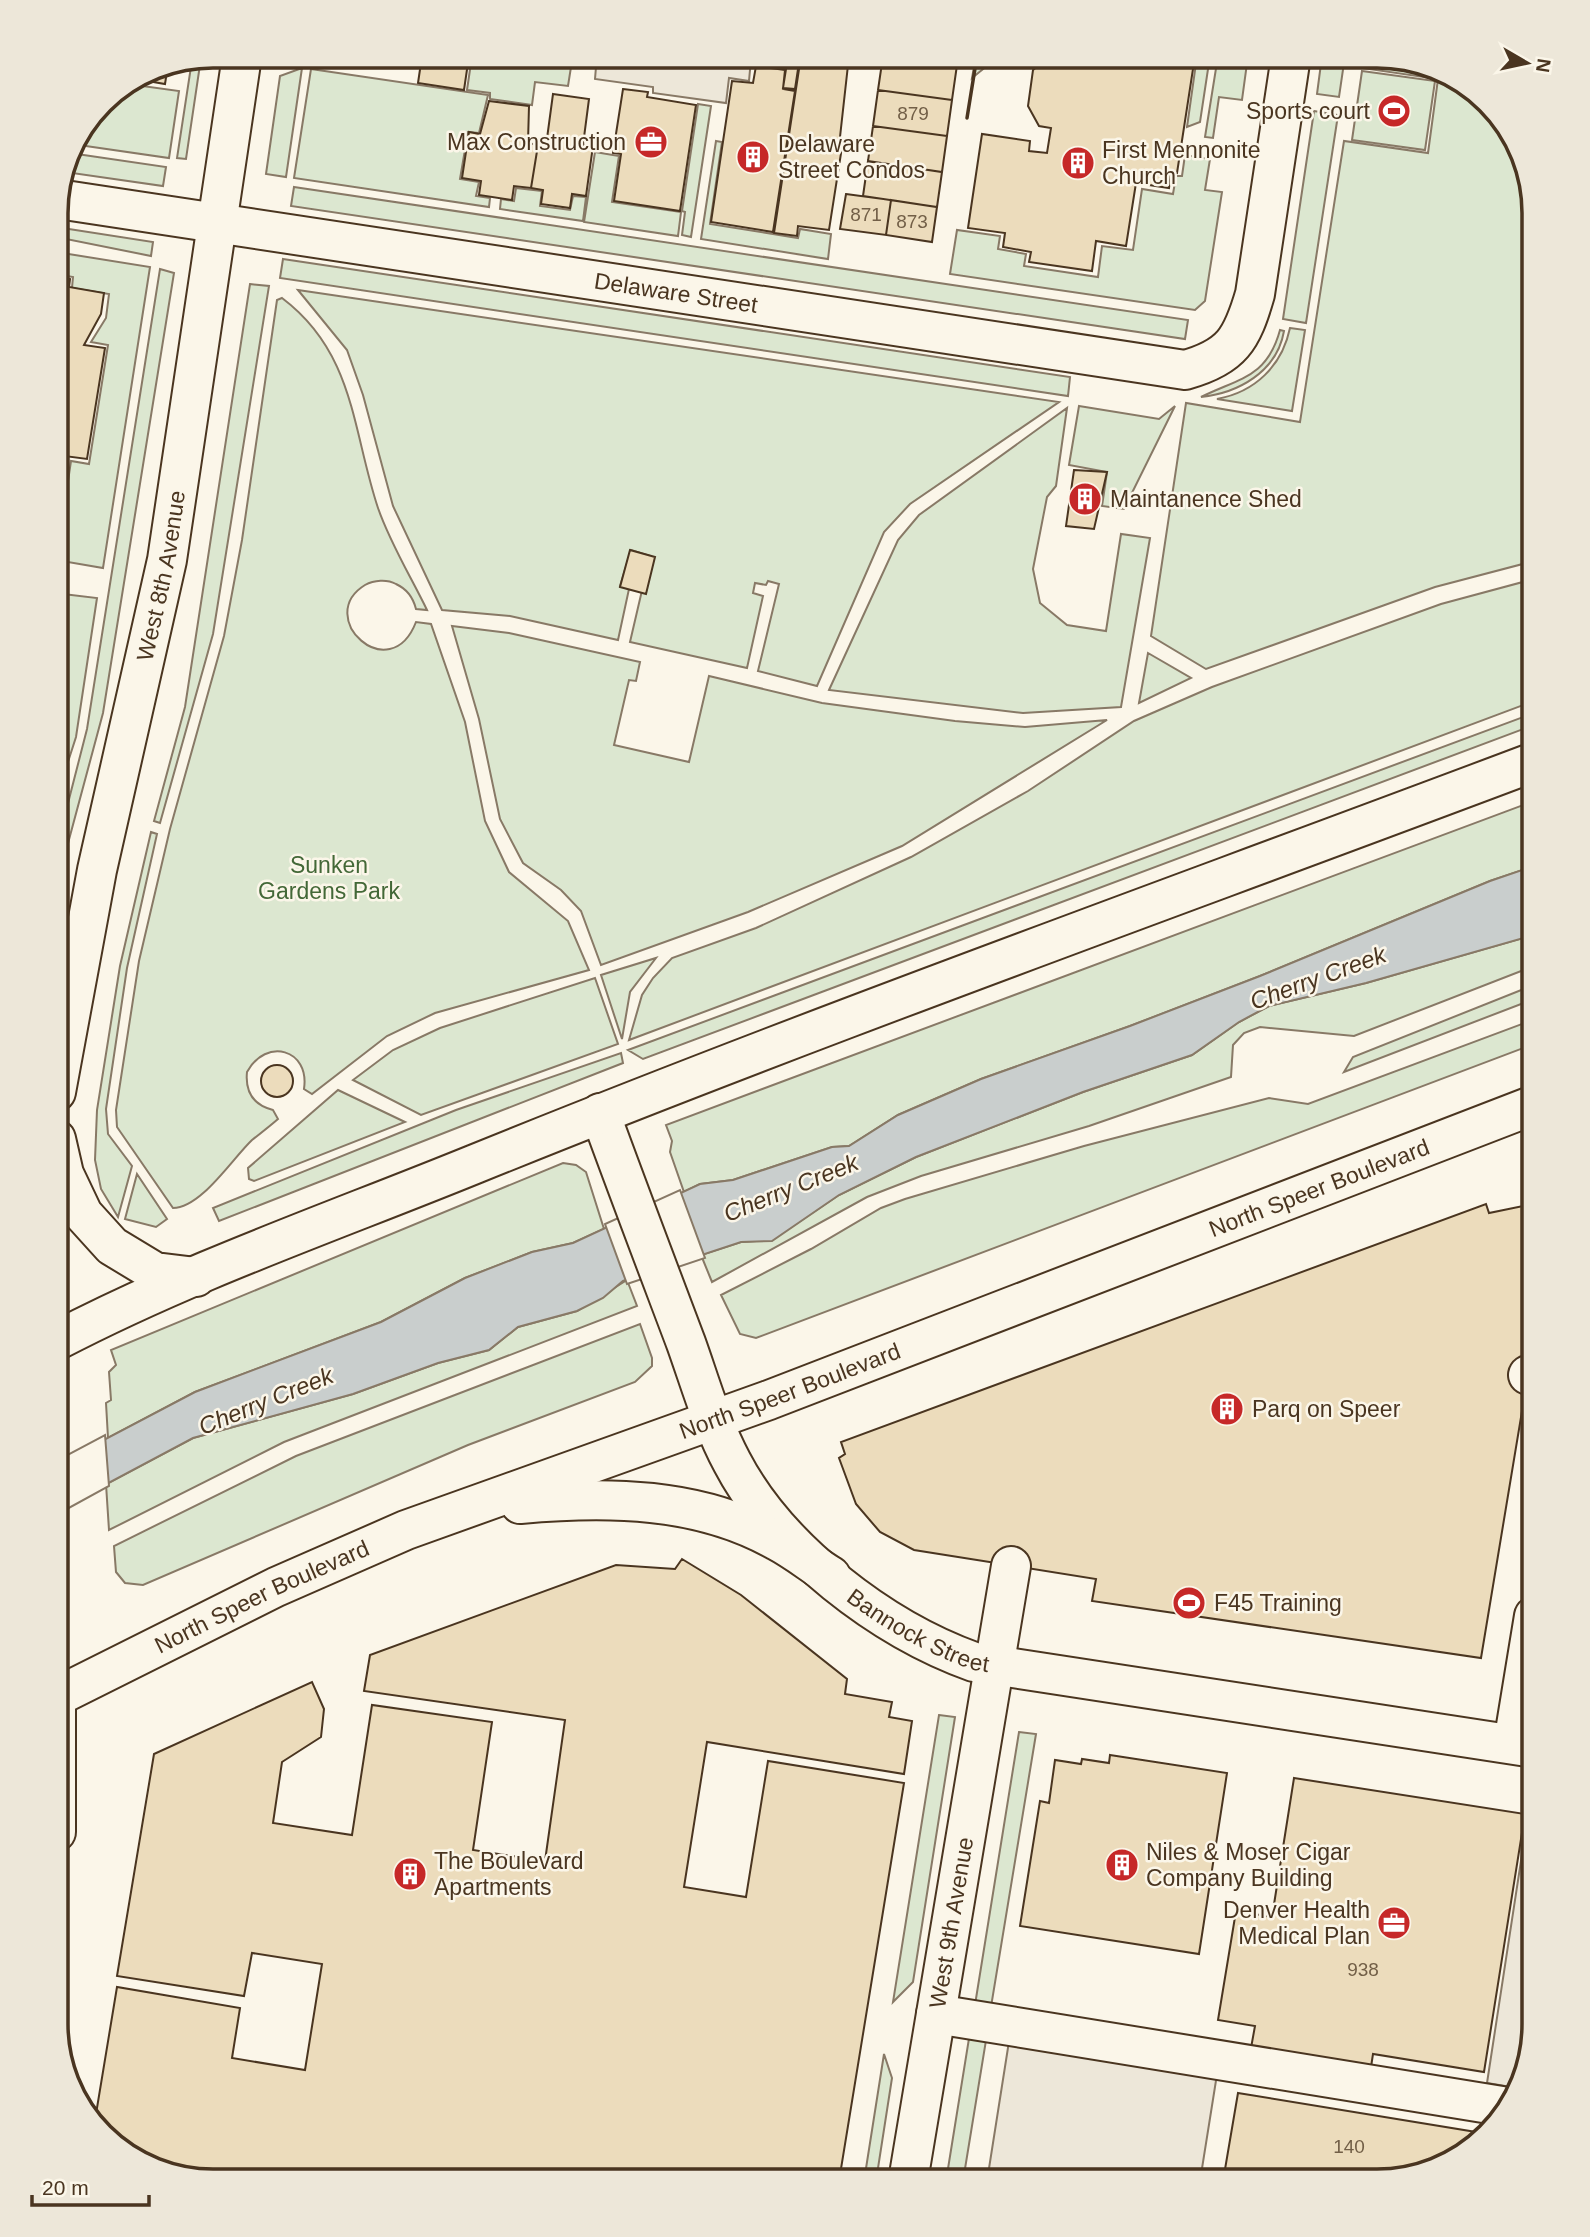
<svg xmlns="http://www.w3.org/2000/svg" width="1590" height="2237" viewBox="0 0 1590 2237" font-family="Arial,sans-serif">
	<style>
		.green { fill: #dce7d0; stroke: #887966; stroke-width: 2 }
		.parking { fill: #ede7d9; stroke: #887966; stroke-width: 2 }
		.water { fill: #c9cecd; stroke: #887966; stroke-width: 2 }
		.pier { fill: #fbf6e9; stroke: #887966; stroke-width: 2 }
		.building { fill: #ecdcbc; stroke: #4a3520; stroke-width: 2 }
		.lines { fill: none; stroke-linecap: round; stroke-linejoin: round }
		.minor-casing { stroke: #4a3520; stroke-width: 42 }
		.major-casing { stroke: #4a3520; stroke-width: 42 }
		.minor { stroke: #fbf6e9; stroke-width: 38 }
		.major { stroke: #fbf6e9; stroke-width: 38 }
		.wall { stroke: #4a3520; stroke-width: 3.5 }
		.labels { text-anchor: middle; stroke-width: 5; stroke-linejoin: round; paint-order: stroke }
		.number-label { font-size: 19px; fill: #725f47 }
		.poi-label { font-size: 23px; fill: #4a3520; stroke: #fbf6e9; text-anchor: start }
		.street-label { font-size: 23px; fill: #4a3520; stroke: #fbf6e9 }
		.park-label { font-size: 23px; fill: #436837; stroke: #fbf6e9 }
		.water-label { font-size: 24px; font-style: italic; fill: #4a3520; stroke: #fbf6e9 }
		.rim { fill: none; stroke: #4a3520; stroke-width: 3.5 }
	</style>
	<rect width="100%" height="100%" fill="#fbf6e9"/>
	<path class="green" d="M472,56H524V60L571,67L568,86L535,82L532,105L490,99V93L467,90Z
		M976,56H1028L1017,64L993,61L972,78Z
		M1197,56H1210L1200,122L1187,127Z
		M1218,56H1248L1242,100L1219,97L1213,138L1205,137Z
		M1322,56H1345L1339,97L1317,94Z
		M1356,56H1386L1456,77L1513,134L1534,214V561L1435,587L1206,669L1151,636L1186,403L1300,422L1344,141L1428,153L1438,79L1355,67Z
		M201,58L186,159L177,158L192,60Z
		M302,68L286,177L266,174L280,76Z
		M311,69L488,95L479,133L468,132L460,179L479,182L476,196L490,198L489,207L294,178Z
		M1362,71L1435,81L1425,150L1352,140Z
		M128,84L179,91L169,158L72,144L109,95Z
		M698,104L711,106L691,237L682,235L685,212L682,211Z
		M1314,111L1338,115L1306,323L1283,319Z
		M716,141L722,142L710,224L798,238L800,229L831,234L828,259L701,239Z
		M595,152L619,156L612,202L681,212L678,236L584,222Z
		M70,153L166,167L163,186L65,172Z
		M1185,155L1210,159L1205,190L1222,192L1205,301L1195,310L950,274L957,230L1000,236L998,249L1026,254L1024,266L1098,277L1102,246L1133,250L1142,189L1173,194L1176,176H1182Z
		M294,187L1188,320L1185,339L291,206Z
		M516,188L542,191L540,206L570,210L573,196L586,197L583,221L500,209L501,199L514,201Z
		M56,227L153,242L151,256L56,237Z
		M56,252L150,267L103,568L56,560V520L62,521L71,461L89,464L108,345L91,342L106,318L109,294L72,288L73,277L56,274Z
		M283,259L1070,377L1068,396L280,278Z
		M160,269L174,273L103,713L56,888V850L87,729Z
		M250,284L269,286L213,634L160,823L154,821L185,707Z
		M298,290L1059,402L910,504L884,532L817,686L758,671L779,584L768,581L766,585L755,583L753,593L763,596L747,668L630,642L650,556L631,550L620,586L629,589L618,640L510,616L442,610L393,506L363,395L347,350Z
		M282,298C355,353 352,430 378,508C390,543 411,577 427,610L416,609C413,597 407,589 396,584C387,579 374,580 365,585C313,617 390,689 416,622L431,624L465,722L485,821L509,872L568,921L589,970L435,1013L387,1036L312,1094L304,1089C310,1049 266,1037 247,1072C245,1092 253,1105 273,1110L278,1119C270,1126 261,1133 252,1140C232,1159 201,1208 173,1208L117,1127L116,1110L139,961L170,829L224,636L242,540L277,300Z
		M1290,328L1305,330L1292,411L1217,399C1255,392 1282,366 1290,328Z
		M1280,330L1284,331C1277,372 1238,393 1201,397C1239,378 1267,378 1280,330Z
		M1079,406L1159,419L1175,406L1124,509L1102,506L1107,472L1069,465Z
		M1067,408L1056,486L1047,497L1033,569L1040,603L1067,625L1106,631L1121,534L1150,538L1121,707L1023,713L829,690L898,540L919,515Z
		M1534,579V701L629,1040L642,995L653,978L672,958L756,928L911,857L1028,791L1134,721L1212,687L1441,604Z
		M63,594L97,598L76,737L66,768L56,759V707L62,670L56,660V644Z
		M452,626L509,633L640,662L636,681L629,680L614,745L689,762L709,676L822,703L955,721L1025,727L1107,720L902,846L748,912L601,965L581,911L561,890L523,863L500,819L479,719Z
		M1148,653L1191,678L1139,703Z
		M1534,713V725L643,1059L628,1050Z
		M1534,801V866L1490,881L1260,976L1130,1026L981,1079L898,1115L849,1146L832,1147L733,1180L700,1184L684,1192L670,1152L672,1141L666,1125Z
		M151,832L157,834L127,968L106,1109L108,1134L132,1166L118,1217L101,1189L95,1160L97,1110L120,966Z
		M1534,935V966L1354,1036L1260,1027L1244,1033L1233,1045L1231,1077L1089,1126L921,1176L867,1197L712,1282L701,1255L741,1242L772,1240L839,1195L916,1157L1083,1092L1192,1055L1239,1022L1269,1006L1366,983Z
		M656,958L630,992L622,1039L601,975Z
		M595,978L618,1044L421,1115L353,1080L393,1050L440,1028Z
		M1534,985V999L1344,1072L1353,1057Z
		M1530,1021L1534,1022V1044L756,1338L740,1334L721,1295L811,1249L881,1208L905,1199L1084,1146L1269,1098L1308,1104Z
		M621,1053L623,1063L219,1221L213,1208L456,1110Z
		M338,1090L405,1122L254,1181L249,1179L248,1168Z
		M563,1163L576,1165L586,1172L604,1229L573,1243L532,1252L465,1278L381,1322L195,1392L108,1438L106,1403L111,1400L109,1372L116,1365L111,1350Z
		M137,1174L167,1219L156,1227L125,1219Z
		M627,1280L637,1306L284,1442L109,1530L106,1484L193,1438L353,1394L438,1363L489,1350L518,1327L577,1311Z
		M640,1324L652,1358V1366L635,1382L468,1445L143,1585L125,1583L116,1572L114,1546L296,1456Z
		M939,1715L955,1717L913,1982L893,2002Z
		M1019,1732L1036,1734L990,2013L974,2011Z
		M971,2026L988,2028L963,2181H946Z
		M884,2054L892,2078L876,2181H864Z"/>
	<path class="parking" d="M527,56H757V59H751L749,81L729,78L726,103L653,93V87L595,79L596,67Z
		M1528,1815L1534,1816V2024L1517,2088L1487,2083Z
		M1010,2035L1218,2068L1200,2181H987Z"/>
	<path class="water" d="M1534,866V935L1366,983L1269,1006L1239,1022L1192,1055L1083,1092L916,1157L839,1195L772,1241L741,1242L623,1281L603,1298L577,1311L518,1327L489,1350L438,1363L353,1394L193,1438L56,1511V1465L195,1392L381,1322L465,1278L532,1252L573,1243L700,1184L733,1180L832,1147L849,1146L898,1115L981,1079L1130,1026L1260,976L1490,881Z"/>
	<path class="pier" d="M680,1190L705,1258L627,1284L605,1224Z
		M105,1435L109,1486L56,1515V1461Z"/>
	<path class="building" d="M422,56H469L464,90L418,83Z
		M760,56H800L795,89L783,88L786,69L758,65Z
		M801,56H849L839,146L842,147L829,230L798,226L797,236L774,233Z
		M883,56L957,65L952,100L878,90Z
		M1050,56H1195L1177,173L1171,172L1169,188L1136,183L1126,246L1096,241L1092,271L1029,262L1031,252L1003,247L1005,233L968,228L982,134L1030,141L1029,151L1047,153L1051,128L1039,126L1028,106L1033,70Z
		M168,65L165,84L136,79L154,68Z
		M756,66L785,70L783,89L795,91L773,232L711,222L732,81L753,83Z
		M623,89L648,92L647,97L696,105L680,211L614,201L621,154L613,153Z
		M878,90L952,100L947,136L873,126Z
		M553,94L589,99L583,145L593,146L586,196L572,194L570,208L541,204L543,190L531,188L538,145L546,146Z
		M489,101L529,106L528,143L538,145L531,188L514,186L512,200L479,195L481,181L462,178L469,132L480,134Z
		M873,126L947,136L942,172L868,161Z
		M868,161L942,172L937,207L863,196Z
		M846,194L891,200L886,235L840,229Z
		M891,200L937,207L932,242L886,235Z
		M56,277L70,279L69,287L104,293L101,314L84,345L105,348L87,459L65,456L56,513Z
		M1074,470L1107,472L1094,529L1066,526Z
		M630,550L655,557L646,594L620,587Z
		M261 1081a16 16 0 1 1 32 0a16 16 0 1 1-32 0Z
		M1486,1204L1489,1213L1523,1206L1534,1210V1339L1481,1658L1092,1601L1096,1579L914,1550L880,1532L856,1504L839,1458L845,1454L841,1442Z
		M682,1559L741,1595L847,1679L845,1694L892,1702L889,1717L912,1721L904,1774L707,1742L684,1887L746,1897L768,1761L904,1783L839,2181H204L134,2160L95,2120L117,1987L240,2008L232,2058L305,2070L322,1964L252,1953L244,1996L117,1976L154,1754L312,1682L324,1709L321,1737L282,1762L273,1823L352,1835L372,1705L492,1722L473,1850L545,1861L565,1720L364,1691L370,1655L616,1565L675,1569Z
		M1110,1755L1227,1773L1199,1954L1020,1926L1040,1801L1049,1803L1055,1760L1081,1764L1082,1759L1109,1763Z
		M1294,1778L1525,1814L1484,2072L1373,2054L1371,2067L1251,2048L1255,2026L1218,2020L1236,1911L1272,1917Z
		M1238,2093L1482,2133L1456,2160L1377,2181H1223Z"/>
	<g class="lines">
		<defs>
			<g id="minor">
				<path id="s1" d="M58,199L1185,370C1232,357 1242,339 1255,294L1291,56"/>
				<path id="s2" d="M600,1113C628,1190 657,1266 686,1343C700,1382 712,1425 732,1462C778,1550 882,1629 974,1662L1534,1748"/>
				<path d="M1528,1375L1534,1376"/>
				<path d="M1513,1744L1534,1616"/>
				<path d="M936,2014L1508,2107"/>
				<path id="s3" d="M908,2181L1011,1566"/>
			</g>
			<g id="major">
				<path id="s4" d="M56,1092L97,870L167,560L242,56"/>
				<path d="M56,1139L64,1174L83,1214L112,1246L155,1272L196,1277"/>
				<path d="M56,1341C190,1271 335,1221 475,1164C825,1022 1181,895 1534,762"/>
				<path d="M520,1504C607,1496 699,1497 777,1541C796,1551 813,1565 831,1576"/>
				<path id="s5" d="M56,1697L276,1587L406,1530L769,1400L1534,1105"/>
				<path d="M56,1832V1683"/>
			</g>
		</defs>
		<use href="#minor" class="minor-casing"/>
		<use href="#major" class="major-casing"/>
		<use href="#minor" class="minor"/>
		<use href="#major" class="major"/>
		<path class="wall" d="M967,118L977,56"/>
	</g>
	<defs>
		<symbol id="stadium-disc" viewBox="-11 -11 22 22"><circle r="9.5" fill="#c62828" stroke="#fbf6e9"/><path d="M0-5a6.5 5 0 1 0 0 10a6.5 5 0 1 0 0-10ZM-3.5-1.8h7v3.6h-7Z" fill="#fff"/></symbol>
		<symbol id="office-disc" viewBox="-11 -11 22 22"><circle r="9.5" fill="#c62828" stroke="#fbf6e9"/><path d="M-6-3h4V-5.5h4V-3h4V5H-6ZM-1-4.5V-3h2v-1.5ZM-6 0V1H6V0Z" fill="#fff"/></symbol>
		<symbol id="building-disc" viewBox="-11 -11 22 22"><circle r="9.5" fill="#c62828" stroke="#fbf6e9"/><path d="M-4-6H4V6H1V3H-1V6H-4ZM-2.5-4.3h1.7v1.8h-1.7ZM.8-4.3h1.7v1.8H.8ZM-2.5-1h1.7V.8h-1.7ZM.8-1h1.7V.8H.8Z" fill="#fff"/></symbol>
	</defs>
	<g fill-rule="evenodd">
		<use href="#stadium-disc" x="1375" y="92" width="38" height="38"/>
		<use href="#office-disc" x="632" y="123" width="38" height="38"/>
		<use href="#building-disc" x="734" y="138" width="38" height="38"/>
		<use href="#building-disc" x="1059" y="144" width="38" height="38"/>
		<use href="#building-disc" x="1066" y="480" width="38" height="38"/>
		<use href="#building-disc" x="1208" y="1390" width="38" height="38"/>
		<use href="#stadium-disc" x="1170" y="1584" width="38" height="38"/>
		<use href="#building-disc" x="1103" y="1846" width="38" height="38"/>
		<use href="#building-disc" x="391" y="1855" width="38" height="38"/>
		<use href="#office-disc" x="1375" y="1904" width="38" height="38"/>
	</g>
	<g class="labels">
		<g class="number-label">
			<text x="913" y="120">879</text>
			<text x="866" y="221">871</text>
			<text x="912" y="228">873</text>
			<text x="1363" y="1976">938</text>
			<text x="1349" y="2153">140</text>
		</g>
		<g class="poi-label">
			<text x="1370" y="119" text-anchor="end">Sports court</text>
			<text x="626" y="150" text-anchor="end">Max Construction</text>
			<text x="778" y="152">Delaware<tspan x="778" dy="26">Street Condos</tspan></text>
			<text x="1102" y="158">First Mennonite<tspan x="1102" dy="26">Church</tspan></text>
			<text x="1110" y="507">Maintanence Shed</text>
			<text x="1252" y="1417">Parq on Speer</text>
			<text x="1214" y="1611">F45 Training</text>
			<text x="1146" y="1860">Niles &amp; Moser Cigar<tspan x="1146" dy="26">Company Building</tspan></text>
			<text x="434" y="1869">The Boulevard<tspan x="434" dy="26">Apartments</tspan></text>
			<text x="1370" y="1918" text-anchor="end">Denver Health<tspan x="1370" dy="26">Medical Plan</tspan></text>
		</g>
		<g class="street-label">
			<text dy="8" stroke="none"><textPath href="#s1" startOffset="625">Delaware Street</textPath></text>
			<text dy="8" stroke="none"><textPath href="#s4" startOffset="527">West 8th Avenue</textPath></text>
			<text dy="8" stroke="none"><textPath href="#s5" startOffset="1363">North Speer Boulevard</textPath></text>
			<text dy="8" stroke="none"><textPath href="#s5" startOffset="796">North Speer Boulevard</textPath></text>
			<text dy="8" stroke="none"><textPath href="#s5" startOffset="229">North Speer Boulevard</textPath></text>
			<text dy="8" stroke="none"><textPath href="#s2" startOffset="630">Bannock Street</textPath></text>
			<text dy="8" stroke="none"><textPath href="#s3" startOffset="262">West 9th Avenue</textPath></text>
		</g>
		<g class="park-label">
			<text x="329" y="873">Sunken<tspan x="329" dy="26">Gardens Park</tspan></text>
		</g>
		<g class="water-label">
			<text transform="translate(1318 978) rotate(-20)" y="8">Cherry Creek</text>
			<text transform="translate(791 1188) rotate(-22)" y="8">Cherry Creek</text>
			<text transform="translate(266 1401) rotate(-22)" y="8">Cherry Creek</text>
		</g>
	</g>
	<path d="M0 0H1590V2237H0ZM213 68H1377A145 145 0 0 1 1522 213V2024A145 145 0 0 1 1377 2169H213A145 145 0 0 1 68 2024V213A145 145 0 0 1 213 68Z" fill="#ede7d9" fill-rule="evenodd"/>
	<path class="rim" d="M213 68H1377A145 145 0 0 1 1522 213V2024A145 145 0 0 1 1377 2169H213A145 145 0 0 1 68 2024V213A145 145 0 0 1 213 68Z"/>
	<g transform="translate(1527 63) rotate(99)" stroke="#fbf6e9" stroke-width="5" paint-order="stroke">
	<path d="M0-5L12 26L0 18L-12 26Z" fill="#4a3520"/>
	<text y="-10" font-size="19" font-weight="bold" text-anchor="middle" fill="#4a3520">N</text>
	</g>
	<path d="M32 2195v10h117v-10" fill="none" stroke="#4a3520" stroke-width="3.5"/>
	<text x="42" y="2195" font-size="21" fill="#4a3520" stroke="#fbf6e9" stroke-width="5" paint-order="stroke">20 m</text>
</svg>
